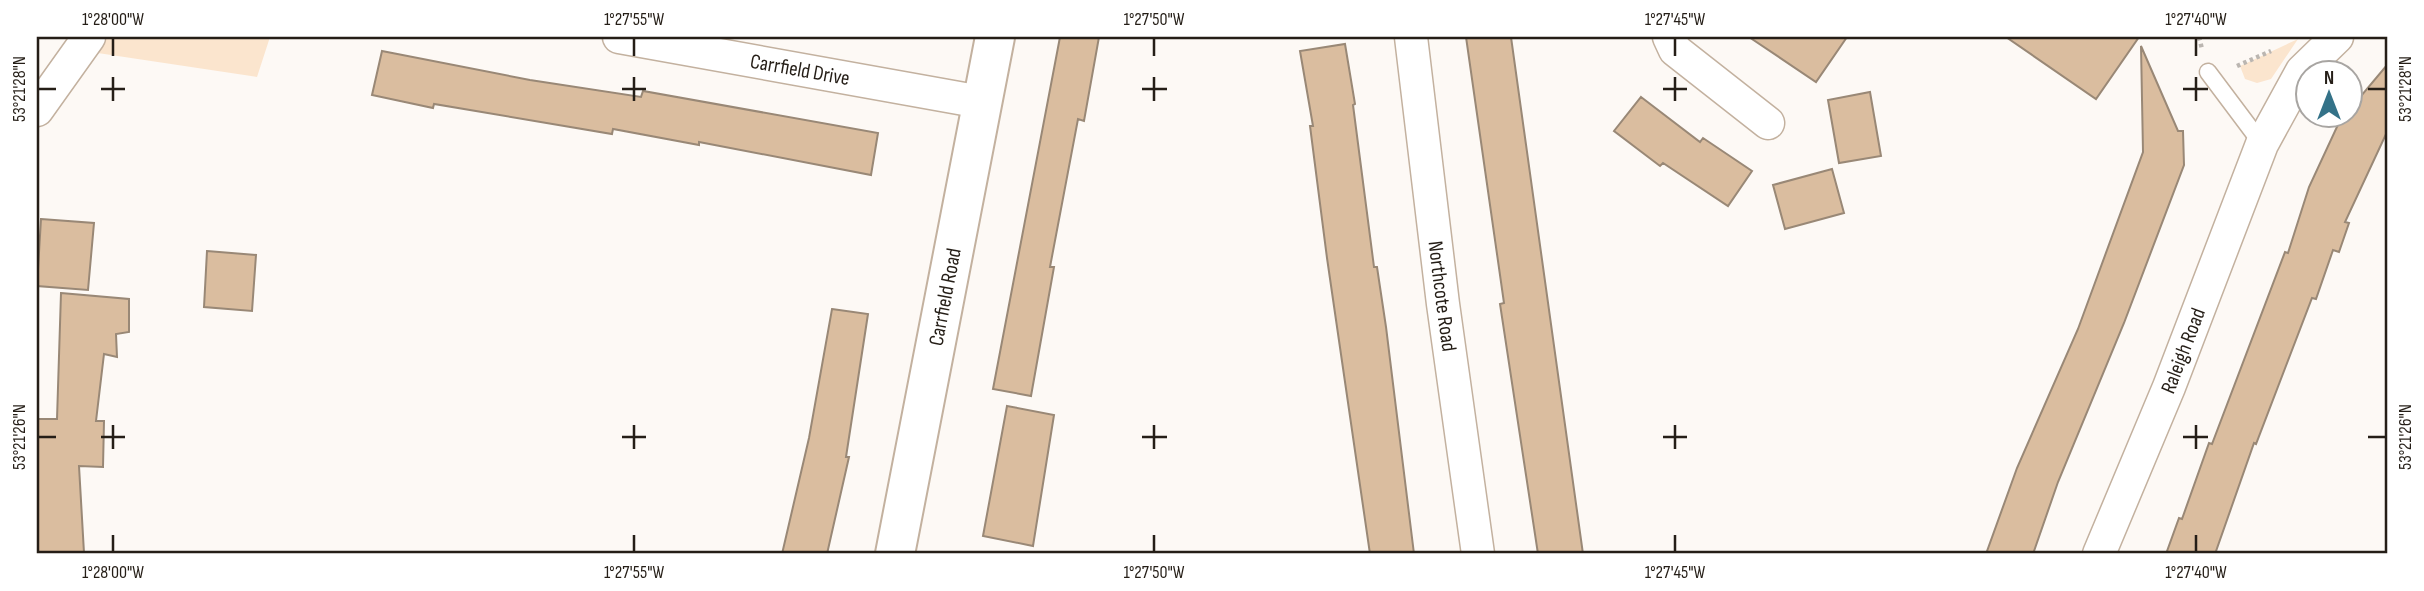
<svg xmlns="http://www.w3.org/2000/svg" width="2424" height="591" viewBox="0 0 2424 591" font-family="'Sofia Sans Condensed',sans-serif">
	<style>
		.green { fill: #fbe5ce }
		.building { fill: #dabd9f; stroke: #998876; stroke-width: 2 }
		.lines { fill: none; stroke-linecap: round; stroke-linejoin: round }
		.service-casing { stroke: #c3b19f; stroke-width: 19 }
		.minor-casing { stroke: #c3b19f; stroke-width: 35 }
		.tertiary-casing { stroke: #c3b19f; stroke-width: 42 }
		.path { stroke: #bbb6b1; stroke-width: 4.5; stroke-dasharray: 3.5 3.5; stroke-linecap: butt }
		.service { stroke: #fff; stroke-width: 16 }
		.minor { stroke: #fff; stroke-width: 32 }
		.tertiary { stroke: #fff; stroke-width: 38 }
		.ticks { fill: none; stroke: #251e17; stroke-width: 2.5 }
		.labels { text-anchor: middle; stroke-width: 5; stroke-linejoin: round; paint-order: stroke }
		.street-label { font-size: 21px; fill: #251e17; stroke: #fff }
		.neatline { fill: none; stroke: #251e17; stroke-width: 2.5 }
		.ticks-label { font-size: 18px; text-anchor: middle; fill: #251e17 }
	</style>
	<rect width="100%" height="100%" fill="#fdf9f5"/>
	<path class="green" d="M96,37H270L257,77L91,52Z
		M2298,39L2271,79L2257,83L2245,79L2240,66Z"/>
	<path class="building" d="M1060,37H1099L1084,121L1078,119L1050,267H1054L1031,396L993,389Z
		M1466,37H1511L1583,554H1538L1500,304L1504,303Z
		M1749,37H1847L1816,82Z
		M2006,37H2139L2096,99Z
		M1345,44L1355,104L1353,105L1374,267H1377L1386,327L1414,554H1370L1327,258L1310,126H1313L1300,51Z
		M2141,46L2178,131H2183L2184,165L2124,323L2058,482L2033,554H1986L2017,468L2078,329L2143,152Z
		M382,51L530,80L641,97L643,91L878,133L871,175L699,142V145L613,129L612,134L434,104L433,108L372,95Z
		M2387,65V132L2345,222L2349,223L2339,252L2333,250L2316,299L2312,298L2256,444L2254,443L2215,554H2166L2179,518L2182,519L2209,443L2212,444L2285,252L2288,253L2309,187L2342,116H2350V109Z
		M1870,92L1881,156L1839,163L1828,100Z
		M1641,97L1700,142L1703,138L1752,171L1728,206L1663,163L1660,166L1614,131Z
		M1832,169L1844,213L1785,229L1773,185Z
		M41,219L94,223L88,290L37,286Z
		M207,251L256,255L252,311L204,307Z
		M61,293L129,299V332L116,334L117,357L104,354L96,421H104L103,467L79,466L84,553L37,554V419H57Z
		M832,309L868,314L846,457H849L827,554H782L809,438Z
		M1007,406L1054,415L1033,546L983,536Z"/>
	<g class="lines">
		<defs>
			<path id="service" d="M2208,72L2262,144"/>
			<g id="minor">
				<path id="s1" d="M619,37L981,102"/>
				<path id="s2" d="M1411,37L1443,304L1478,554"/>
				<path d="M1669,37L1675,50L1768,123"/>
				<path d="M37,110L89,37"/>
				<path id="s3" d="M2099,554L2169,387L2262,144L2302,71L2337,37"/>
			</g>
			<g id="tertiary">
				<path id="s4" d="M895,554L995,37"/>
			</g>
		</defs>
		<use href="#service" class="service-casing"/>
		<use href="#minor" class="minor-casing"/>
		<use href="#tertiary" class="tertiary-casing"/>
		<path class="path" d="M2199,37L2202,49
			M2237,66L2271,51"/>
		<use href="#service" class="service"/>
		<use href="#minor" class="minor"/>
		<use href="#tertiary" class="tertiary"/>
	</g>
	<path class="ticks" d="M113,38V56M634,38V56M1154,38V56M1675,38V56M2196,38V56M113,77V101M634,77V101M1154,77V101M1675,77V101M2196,77V101M38,89H56M101,89H125M622,89H646M1142,89H1167M1663,89H1687M2183,89H2208M2368,89H2386M113,425V449M634,425V449M1154,425V449M1675,425V449M2196,425V449M38,437H56M101,437H125M622,437H646M1142,437H1167M1663,437H1687M2183,437H2208M2368,437H2386M113,535V552M634,535V552M1154,535V552M1675,535V552M2196,535V552"/>
	<g class="labels">
		<g class="street-label">
			<text dy="7" stroke="none"><textPath href="#s1" startOffset="184">Carrfield Drive</textPath></text>
			<text dy="7" stroke="none"><textPath href="#s4" startOffset="262">Carrfield Road</textPath></text>
			<text dy="7" stroke="none"><textPath href="#s2" startOffset="261">Northcote Road</textPath></text>
			<text dy="7" stroke="none"><textPath href="#s3" startOffset="220">Raleigh Road</textPath></text>
		</g>
	</g>
	<rect width="2424" height="591" fill="none" stroke="#ffffff" stroke-width="77"/>
	<g transform="translate(2329 94)"><circle r="33" fill="#ffffff" stroke="#a8a5a2" stroke-width="2"/>
	<path d="M0-5L12 26L0 18L-12 26Z" fill="#347288"/>
	<text y="-10" font-size="19" font-weight="bold" text-anchor="middle" fill="#251e17">N</text>
	</g>
	<rect x="38" y="38" width="2348" height="514" class="neatline"/>
	<g class="ticks-label">
		<text x="113" y="25">1°28'00"W</text>
		<text x="634" y="25">1°27'55"W</text>
		<text x="1154" y="25">1°27'50"W</text>
		<text x="1675" y="25">1°27'45"W</text>
		<text x="2196" y="25">1°27'40"W</text>
		<text transform="translate(19 89) rotate(-90)" y="6">53°21'28"N</text>
		<text transform="translate(2405 89) rotate(-90)" y="6">53°21'28"N</text>
		<text transform="translate(19 437) rotate(-90)" y="6">53°21'26"N</text>
		<text transform="translate(2405 437) rotate(-90)" y="6">53°21'26"N</text>
		<text x="113" y="578">1°28'00"W</text>
		<text x="634" y="578">1°27'55"W</text>
		<text x="1154" y="578">1°27'50"W</text>
		<text x="1675" y="578">1°27'45"W</text>
		<text x="2196" y="578">1°27'40"W</text>
	</g>
</svg>
